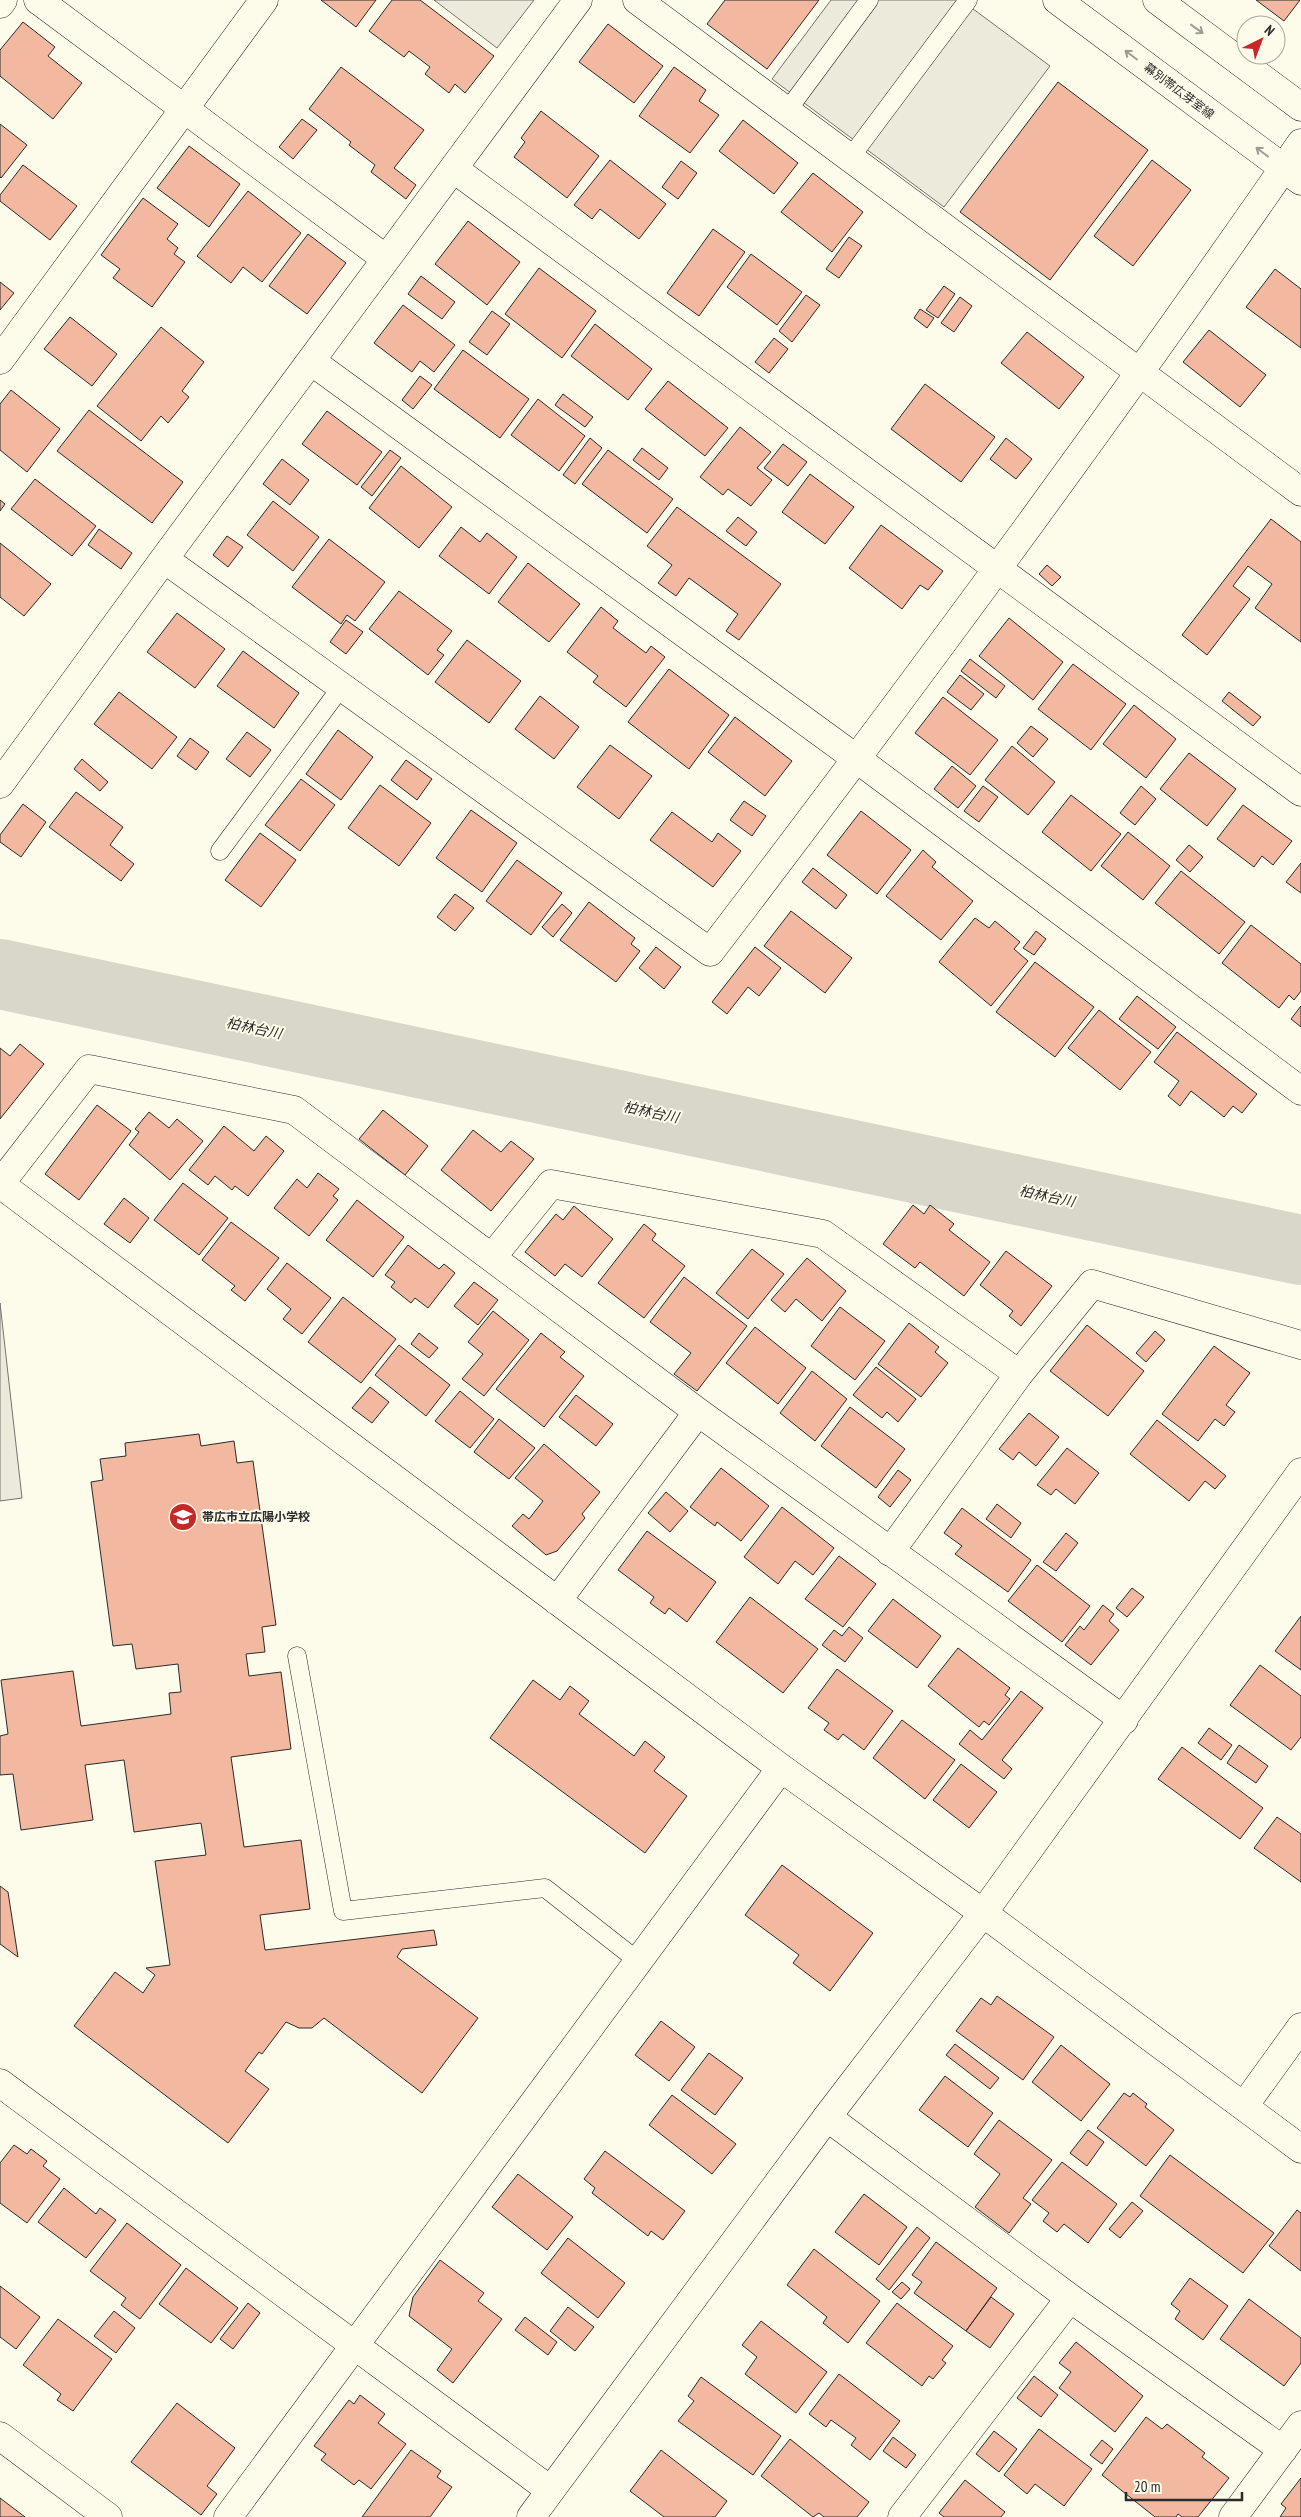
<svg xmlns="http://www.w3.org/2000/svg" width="1301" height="2517" viewBox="0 0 1301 2517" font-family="'PT Sans Narrow','Noto Sans JP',sans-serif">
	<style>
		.green { fill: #ecebdb; stroke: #74746e }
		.parking { fill: #eceadb; stroke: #74746e }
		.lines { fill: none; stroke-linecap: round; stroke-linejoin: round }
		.river { stroke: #d8d7c9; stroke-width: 70 }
		.building { fill: #f2b8a0; stroke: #2b2b2b }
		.lane-casing { stroke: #2b2b2b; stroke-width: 19 }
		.street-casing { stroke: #2b2b2b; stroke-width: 29 }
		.secondary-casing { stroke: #2b2b2b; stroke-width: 29 }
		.primary-casing { stroke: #2b2b2b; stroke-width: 29 }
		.lane { stroke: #fdfbea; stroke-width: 18 }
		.street { stroke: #fdfbea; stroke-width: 28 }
		.secondary { stroke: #fdfbea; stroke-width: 28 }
		.primary { stroke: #fdfbea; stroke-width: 28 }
		.oneway { stroke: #9e9d94 }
		.labels { text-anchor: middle; stroke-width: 4; stroke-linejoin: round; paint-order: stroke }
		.street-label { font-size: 12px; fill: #2b2b2b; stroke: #fdfbea }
		.poi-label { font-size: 12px; font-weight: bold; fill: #2b2b2b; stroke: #fdfbea; text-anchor: start }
		.water-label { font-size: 14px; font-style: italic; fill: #2b2b2b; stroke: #fdfbea }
	</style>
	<rect width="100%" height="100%" fill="#fdfbea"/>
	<path class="green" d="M0,1303L22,1498L0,1501Z"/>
	<path class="parking" d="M434,0H534L497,48Z
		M831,0H961L1050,66L944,207L772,79Z"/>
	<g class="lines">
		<path class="river" d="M0,974L1301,1250"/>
	</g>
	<path class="building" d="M321,0H376L356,27Z
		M392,0H420L494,56L465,93L455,84L449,93L425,74L430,67L409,51L404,57L369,31Z
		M725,0H819L767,69L707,24Z
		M1256,0H1300L1284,21Z
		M23,22L55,47L48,56L82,83L53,119L0,76V50Z
		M608,24L663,66L634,103L579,62Z
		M341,67L424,130L394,168L416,185L406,199L371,172L375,165L349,145L351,142L309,109Z
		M674,67L706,90L699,101L719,115L690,153L639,116Z
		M1058,82L1148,150L1050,280L960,212Z
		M541,111L599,156L567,198L514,157L525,142L521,138Z
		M302,119L317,130L293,159L279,147Z
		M743,120L798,163L774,194L719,151Z
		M0,124L27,145L1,178L0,177Z
		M189,146L240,184L209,227L157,188Z
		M610,160L666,204L639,239L600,209L592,219L574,205Z
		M1152,160L1191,190L1133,266L1094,236Z
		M681,161L697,173L678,199L662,187Z
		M23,165L77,206L50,240L0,201V195Z
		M813,173L863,212L832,252L781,212Z
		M248,191L301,233L262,282L243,267L231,283L197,256Z
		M143,198L178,224L167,239L178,248L174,254L185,262L152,307L113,278L120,269L101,255Z
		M468,221L520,262L487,305L435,264Z
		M713,229L745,252L699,316L667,293Z
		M308,234L346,263L307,314L269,286Z
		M849,237L862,246L839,278L826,269Z
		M751,254L802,292L777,325L727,287Z
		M539,268L596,311L562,358L505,314Z
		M1275,269L1301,289V348L1246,307Z
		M421,276L455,302L442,319L408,294Z
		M0,282L14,293L0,310Z
		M944,286L955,294L938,318L926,310Z
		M806,295L820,305L792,342L779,331Z
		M960,297L972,306L954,332L941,323Z
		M403,305L455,345L434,372L420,361L412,372L374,343Z
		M920,309L934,318L927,328L914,318Z
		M492,311L510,324L487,355L469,342Z
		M70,317L117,354L92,386L44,349Z
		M595,324L652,369L628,400L571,356Z
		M161,327L204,362L182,391L189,397L168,423L161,416L141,441L97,406Z
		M1209,330L1266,375L1240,407L1183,362Z
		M1027,332L1084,377L1059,409L1001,363Z
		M774,338L788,349L769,373L755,362Z
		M463,350L529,399L500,438L434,389Z
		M420,376L432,385L413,409L402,400Z
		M668,381L728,428L705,456L645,409Z
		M925,384L995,437L961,482L891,429Z
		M11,390L60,429L27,472L0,450V404Z
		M563,394L593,417L585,427L555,405Z
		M538,399L585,436L559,471L511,435Z
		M89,410L183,482L152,523L57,451Z
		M327,411L382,452L357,485L302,444Z
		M740,427L771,452L757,468L772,480L751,506L728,489L723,495L700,477Z
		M590,438L602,448L575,484L563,475Z
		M1006,438L1032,459L1016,479L990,459Z
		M783,444L807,462L788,486L764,468Z
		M642,448L668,468L659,480L633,460Z
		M390,450L401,458L372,496L361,487Z
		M608,450L673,499L647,533L582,484Z
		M282,459L309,480L290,505L263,484Z
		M401,466L452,507L419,548L369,508Z
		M810,474L854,507L825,544L782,512Z
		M35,479L96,526L72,556L11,509Z
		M0,500L5,504L0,511Z
		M273,501L319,537L293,571L247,535Z
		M677,507L781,584L739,640L726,631L738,614L689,578L676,596L658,583L672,565L647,546Z
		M738,517L757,532L746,546L726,531Z
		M1271,519L1301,542V642L1255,608L1272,584L1248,566L1233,586L1250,599L1207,655L1182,635Z
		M881,525L943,571L928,590L920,585L902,609L849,568Z
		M461,527L480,542L487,533L517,557L489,594L439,556Z
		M99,529L132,553L121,569L88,545Z
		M227,536L243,547L228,567L213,555Z
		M329,539L385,582L355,621L347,615L341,624L292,587Z
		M0,543L51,584L24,616L0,597Z
		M528,563L580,604L549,642L498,602Z
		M1047,565L1061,577L1052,586L1039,574Z
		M399,591L452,631L437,650L444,655L428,675L369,629Z
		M601,607L618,621L613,628L646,653L651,646L665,657L626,707L593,682L598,676L567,652Z
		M177,613L225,649L195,688L147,652Z
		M1009,618L1063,662L1033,700L979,656Z
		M346,620L363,632L346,654L330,642Z
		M467,640L521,681L489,723L435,682Z
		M243,651L299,693L274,728L217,686Z
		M970,659L1005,686L996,698L961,671Z
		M1073,664L1126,704L1091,750L1038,709Z
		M669,669L729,715L689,769L628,722Z
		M960,675L984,694L971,710L947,692Z
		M119,692L177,737L152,769L94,724Z
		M1229,692L1261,717L1253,726L1222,701Z
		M540,696L579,727L554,759L515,729Z
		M943,697L998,740L970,775L915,733Z
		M1134,705L1176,739L1146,778L1103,744Z
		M735,717L792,761L765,796L708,752Z
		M1031,726L1048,739L1033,757L1017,743Z
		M338,730L373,757L341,800L306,774Z
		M247,732L271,750L250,777L226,759Z
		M190,738L209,752L196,770L177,756Z
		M610,745L652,776L619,819L577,787Z
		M1012,746L1055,782L1028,815L985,780Z
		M1189,753L1236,789L1207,826L1160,789Z
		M82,759L108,782L100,791L74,769Z
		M406,760L432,779L417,800L391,780Z
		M952,766L976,786L958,808L934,789Z
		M301,779L335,805L300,851L265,825Z
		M380,785L431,823L399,866L348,828Z
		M983,786L998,797L979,822L964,811Z
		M1141,786L1156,799L1135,825L1120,813Z
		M76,792L123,827L110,845L134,864L121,881L49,827Z
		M1071,795L1121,834L1091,871L1042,832Z
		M744,801L766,816L752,836L730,820Z
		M23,804L46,822L21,857L0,842V835Z
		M1243,805L1292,841L1273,865L1262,856L1254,867L1217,839Z
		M471,810L517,843L482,892L436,858Z
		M861,811L911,850L877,894L827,855Z
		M672,812L712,842L718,833L741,851L713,887L650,840Z
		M1128,832L1170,866L1143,900L1101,866Z
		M260,833L296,860L261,907L225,880Z
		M1189,845L1203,857L1190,872L1176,860Z
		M923,850L936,862L932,867L973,901L941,940L886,896Z
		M517,860L562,893L531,935L486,901Z
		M1301,863V893L1286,882Z
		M813,868L847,895L836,909L802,882Z
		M1181,871L1245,922L1219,954L1155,903Z
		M455,894L474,908L455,931L437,917Z
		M589,902L635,938L631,944L640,951L616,982L560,940Z
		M562,904L572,913L553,937L542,927Z
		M791,911L852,958L825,993L764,946Z
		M975,918L989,928L995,921L1020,942L1014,949L1028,961L991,1006L939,962Z
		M1251,925L1301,964V991L1294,1000L1289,995L1279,1008L1222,963Z
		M1036,931L1046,939L1034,955L1023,948Z
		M656,947L681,967L664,989L639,968Z
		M755,947L781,968L759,996L748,987L727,1014L712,1002Z
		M1035,962L1094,1007L1055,1057L996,1012Z
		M1137,996L1176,1027L1158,1049L1119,1019Z
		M1301,1006V1027L1291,1019Z
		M1099,1010L1151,1052L1120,1090L1068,1048Z
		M1177,1032L1257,1094L1242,1113L1233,1106L1224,1117L1191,1091L1180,1106L1168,1096L1179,1081L1154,1062Z
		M20,1044L44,1064L0,1119V1048L10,1056Z
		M97,1105L131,1131L79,1200L45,1174Z
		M383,1110L428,1146L405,1175L359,1139Z
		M149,1112L169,1128L177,1119L203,1141L170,1180L129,1145L139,1132L135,1129Z
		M224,1126L254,1151L266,1136L284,1151L248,1196L235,1186L232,1190L215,1176L208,1185L189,1170Z
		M473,1130L501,1152L511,1141L534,1159L491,1211L441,1170Z
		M318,1173L339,1189L333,1196L338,1200L309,1236L274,1208L297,1179L307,1188Z
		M183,1183L228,1218L199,1255L154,1220Z
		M124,1198L149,1218L130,1243L104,1224Z
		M357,1200L404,1237L373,1277L326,1240Z
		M913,1205L924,1214L930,1205L954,1224L949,1230L990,1262L964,1296L920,1262L915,1268L883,1244Z
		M574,1206L613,1239L582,1277L565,1264L555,1276L525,1252L556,1214L563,1220Z
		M231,1222L279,1258L245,1301L231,1290L235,1286L202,1260Z
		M644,1224L656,1234L652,1240L685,1266L644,1318L598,1283Z
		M408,1245L439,1269L444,1264L455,1273L428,1308L415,1298L411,1303L391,1287L395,1282L385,1275Z
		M752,1249L784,1274L748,1319L716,1293Z
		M1006,1251L1052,1286L1021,1326L1009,1316L1013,1311L980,1285Z
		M807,1258L846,1291L822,1321L796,1299L785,1312L771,1300Z
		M287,1263L331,1298L302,1334L283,1319L291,1309L267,1289Z
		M684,1277L747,1326L697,1391L674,1374L691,1353L650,1322Z
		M474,1282L498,1300L478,1325L454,1306Z
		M343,1297L396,1339L361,1383L308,1342Z
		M840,1307L885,1341L855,1380L811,1346Z
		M493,1311L529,1340L484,1396L462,1379L483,1354L468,1342Z
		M909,1323L939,1347L935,1352L948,1363L921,1397L878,1364Z
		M1087,1325L1144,1371L1108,1416L1050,1371Z
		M755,1327L806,1368L778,1404L726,1363Z
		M1155,1331L1165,1340L1146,1362L1136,1353Z
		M419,1333L438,1348L429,1358L411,1344Z
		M541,1333L565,1352L560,1357L584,1376L544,1427L496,1389Z
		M399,1345L450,1385L426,1416L375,1375Z
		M1214,1346L1250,1373L1226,1405L1235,1412L1224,1426L1215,1419L1198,1441L1162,1414Z
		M876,1367L916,1399L898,1422L887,1412L882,1418L853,1395Z
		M812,1371L847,1399L815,1441L780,1413Z
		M370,1387L389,1402L372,1423L352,1408Z
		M460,1391L494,1419L470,1448L435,1421Z
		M576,1395L613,1424L596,1446L559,1417Z
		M850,1407L905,1449L876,1488L821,1446Z
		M1029,1413L1059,1437L1036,1466L1019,1452L1013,1460L999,1449Z
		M499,1419L535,1448L509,1479L474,1452Z
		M1157,1420L1226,1476L1215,1489L1205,1481L1189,1501L1130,1454Z
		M199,1434L201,1446L234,1441L237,1463L253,1461L276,1625L262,1627L265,1652L246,1654L249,1676L281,1672L291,1749L231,1757L244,1847L301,1840L310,1909L260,1915L265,1950L434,1930L437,1945L402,1949L397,1957L478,2018L422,2093L324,2018L312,2028H299L286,2022L262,2054L259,2052L245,2071L269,2089L228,2143L74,2026L115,1972L143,1993L155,1975L146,1968L170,1965L155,1861L206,1855L201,1823L134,1832L124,1760L85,1765L93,1820L21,1830L13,1774L0,1775V1736L8,1734L1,1680L73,1671L81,1726L171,1714L169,1693L181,1692L178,1664L136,1669L132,1644L113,1646L91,1482L103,1480L100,1459L126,1456L125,1443Z
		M544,1444L600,1492L582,1514L585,1518L557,1551L546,1555L512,1526L523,1514L529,1519L543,1501L515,1478Z
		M1067,1448L1099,1473L1075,1504L1056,1489L1051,1495L1037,1485Z
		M721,1468L769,1506L741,1541L717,1522L715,1526L690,1507Z
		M898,1470L911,1480L890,1507L878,1497Z
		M666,1492L688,1511L670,1532L648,1513Z
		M997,1504L1021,1523L1011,1538L986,1519Z
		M782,1507L834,1548L813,1575L795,1561L778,1584L744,1557Z
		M962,1508L1031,1560L1008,1592L955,1554L962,1546L944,1533Z
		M647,1531L716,1582L687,1622L669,1608L665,1614L650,1603L654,1597L618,1570Z
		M1066,1533L1078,1543L1056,1571L1043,1562Z
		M839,1556L876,1584L843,1627L805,1599Z
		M1037,1565L1090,1606L1062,1642L1008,1601Z
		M1132,1588L1144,1597L1127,1617L1116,1608Z
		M750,1597L818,1649L783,1693L716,1642Z
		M893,1599L941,1636L917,1668L868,1631Z
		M1103,1605L1114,1614L1109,1621L1119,1630L1091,1665L1065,1645L1080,1626L1084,1630Z
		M1301,1616V1670L1275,1651Z
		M849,1627L863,1638L845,1662L822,1645L834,1630L842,1636Z
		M958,1648L1010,1688L1005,1695L1010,1699L989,1725L984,1721L979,1727L928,1686Z
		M1260,1665L1301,1696V1737L1291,1750L1230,1705Z
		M837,1669L893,1711L864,1750L843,1734L838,1740L824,1730L829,1723L808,1708Z
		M533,1680L560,1700L570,1686L589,1701L579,1714L634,1756L645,1741L665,1757L654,1771L687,1796L645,1853L490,1738Z
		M1021,1691L1043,1708L1002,1760L1012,1769L1004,1779L959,1744L970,1730L982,1740Z
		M902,1720L955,1760L925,1799L873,1758Z
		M1209,1728L1232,1745L1221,1760L1198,1743Z
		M1239,1745L1268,1766L1256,1783L1227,1763Z
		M1182,1747L1263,1808L1240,1839L1158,1779Z
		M961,1764L997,1792L969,1828L933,1800Z
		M1277,1817L1301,1834V1882L1254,1848Z
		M782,1865L873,1933L830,1991L793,1963L799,1955L745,1915Z
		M0,1886L8,1892L18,1957L0,1944Z
		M997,1996L1054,2037L1023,2080L956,2031L981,1998L991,2005Z
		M661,2021L695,2047L669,2081L635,2055Z
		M955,2044L999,2078L990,2089L946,2055Z
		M1061,2045L1110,2084L1081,2121L1032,2082Z
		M709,2053L743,2078L715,2115L681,2090Z
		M945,2076L993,2113L968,2147L919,2110Z
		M1124,2093L1130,2097L1133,2093L1147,2104L1145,2107L1174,2130L1146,2166L1097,2128Z
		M672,2095L736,2144L712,2174L649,2125Z
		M999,2120L1052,2160L1023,2198L1031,2204L1009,2233L975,2207L1000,2174L974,2154Z
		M1088,2130L1104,2142L1087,2166L1070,2153Z
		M14,2145L27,2154L31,2149L47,2161L43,2166L60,2179L27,2223L0,2203V2163Z
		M605,2151L685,2211L663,2240L651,2231L648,2236L592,2193L595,2188L584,2179Z
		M1170,2155L1274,2233L1243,2273L1140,2196Z
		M1062,2162L1117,2204L1088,2243L1064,2224L1057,2232L1043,2221L1049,2213L1032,2200Z
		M518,2174L573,2217L547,2250L492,2207Z
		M64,2188L96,2214L100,2208L116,2220L86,2258L38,2222Z
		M864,2194L907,2227L879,2265L835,2232Z
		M1132,2202L1143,2211L1120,2238L1109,2229Z
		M1297,2210L1301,2213V2271L1269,2246Z
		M127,2223L181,2265L140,2319L121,2305L126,2298L90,2271Z
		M917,2227L930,2238L889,2290L876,2279Z
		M568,2238L625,2283L598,2318L541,2273Z
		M936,2242L997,2288L966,2331L914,2293L922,2282L912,2275Z
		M814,2249L880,2301L848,2343L823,2323L827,2317L787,2285Z
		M440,2260L484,2293L478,2301L502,2319L453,2383L437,2370L452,2349L409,2316L413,2297Z
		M186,2268L238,2308L211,2343L159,2304Z
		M1190,2278L1228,2306L1203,2340L1175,2319L1180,2311L1171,2304Z
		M902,2282L910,2289L901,2299L892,2292Z
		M0,2286L40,2317L16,2349L0,2337Z
		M991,2297L1014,2314L990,2348L966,2331Z
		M1249,2299L1301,2338V2363L1284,2386L1220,2339Z
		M248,2303L260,2313L233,2349L220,2339Z
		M897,2303L953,2346L942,2360L946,2363L933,2379L929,2376L922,2386L866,2343Z
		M568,2307L594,2327L575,2351L550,2331Z
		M114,2311L135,2328L116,2353L94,2336Z
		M525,2317L557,2342L548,2355L515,2330Z
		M58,2319L112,2359L73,2411L57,2400L61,2394L23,2365Z
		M761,2321L827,2372L796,2413L745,2374L757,2357L742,2345Z
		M1076,2342L1143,2396L1115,2432L1059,2388L1071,2372L1059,2363Z
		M839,2374L900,2421L870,2460L851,2445L856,2438L831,2420L826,2427L809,2414Z
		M1034,2376L1058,2395L1041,2417L1017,2398Z
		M701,2377L781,2436L753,2475L678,2421L694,2401L688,2396Z
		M360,2395L385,2414L378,2423L406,2444L371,2489L359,2480L354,2485L321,2460L326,2454L314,2446L349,2400L354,2404Z
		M177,2403L235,2448L207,2486L217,2494L201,2515L131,2462Z
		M1146,2417L1162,2429L1167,2424L1205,2453L1202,2457L1229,2478L1198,2517H1182L1178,2514L1176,2517H1155L1102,2475Z
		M1039,2429L1092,2469L1064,2506L1035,2484L1027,2494L1004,2475Z
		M994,2431L1017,2449L999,2472L976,2454Z
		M893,2437L916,2455L906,2468L883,2451Z
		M790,2439L869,2502L857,2517H824L819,2513L813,2517L761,2476Z
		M1102,2440L1113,2449L1102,2464L1090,2455Z
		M411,2450L441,2471L437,2477L452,2487L430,2517H362Z
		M661,2450L727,2501L715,2517H664L630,2491Z
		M1301,2478V2517H1280L1286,2508L1281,2504Z
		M965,2480L1005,2512L1001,2517H944L939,2513Z
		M0,2498L25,2517H0Z"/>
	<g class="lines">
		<defs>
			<path id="lane" d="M787,111L869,0
				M850,158L968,0
				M220,851L342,686
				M297,1656L343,1911L545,1888L638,1961"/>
			<path id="street" d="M38,0L386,259
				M637,0L1301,492
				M0,4L3,0
				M454,169L1301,792
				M0,360L264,0
				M311,361L857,759L1301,1091
				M164,559L710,952C913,686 1111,418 1301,143
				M0,784L164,559L578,0
				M493,1256L551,1184L823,1234L1019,1374
				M890,1552L1019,1374L1092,1284L1301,1345
				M557,1601L698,1412
				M1124,1720L698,1412L294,1110L89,1069L0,1184L781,1768L983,1913L1301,2149
				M0,2083L550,2490
				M1244,2106L1301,2027
				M827,2117L1070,2298L1283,2450
				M0,2436L108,2517
				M228,2517L781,1768
				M902,2517L1070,2298
				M1233,2517L1301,2425"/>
			<path id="secondary" d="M531,2517L827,2117L983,1913L1301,1472"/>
			<path id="primary" d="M1057,0L1301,181
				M1157,0L1301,107"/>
		</defs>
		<use href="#lane" class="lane-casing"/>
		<use href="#street" class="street-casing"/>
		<use href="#secondary" class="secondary-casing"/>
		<use href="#primary" class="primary-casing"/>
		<use href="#lane" class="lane"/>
		<use href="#street" class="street"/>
		<use href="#secondary" class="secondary"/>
		<use href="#primary" class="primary"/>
	</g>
	<defs><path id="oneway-shaft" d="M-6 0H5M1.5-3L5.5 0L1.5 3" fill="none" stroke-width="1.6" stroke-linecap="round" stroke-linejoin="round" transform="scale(1.25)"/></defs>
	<g class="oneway">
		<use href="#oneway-shaft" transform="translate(1197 29) rotate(36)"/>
		<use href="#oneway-shaft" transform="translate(1131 55) rotate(-143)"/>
		<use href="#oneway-shaft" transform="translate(1262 152) rotate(-143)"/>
	</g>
	<defs>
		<symbol id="school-disc" viewBox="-11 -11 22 22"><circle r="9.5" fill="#c62828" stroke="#fdfbea"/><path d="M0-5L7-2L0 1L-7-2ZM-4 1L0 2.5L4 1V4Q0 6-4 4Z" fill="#fff"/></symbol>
	</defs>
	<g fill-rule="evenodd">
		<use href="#school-disc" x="167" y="1501" width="32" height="32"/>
	</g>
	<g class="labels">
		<g class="street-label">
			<text transform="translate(1179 91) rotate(37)" y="4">幕別帯広芽室線</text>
		</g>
		<g class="poi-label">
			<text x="202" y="1521">帯広市立広陽小学校</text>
		</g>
		<g class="water-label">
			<text transform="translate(254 1028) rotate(12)" y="5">柏林台川</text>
			<text transform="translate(651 1112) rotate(12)" y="5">柏林台川</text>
			<text transform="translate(1047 1196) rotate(12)" y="5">柏林台川</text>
		</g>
	</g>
	<g transform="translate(1261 40) rotate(42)"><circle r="24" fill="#fdfbea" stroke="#a9a89e"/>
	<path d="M0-4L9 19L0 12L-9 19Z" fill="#c62828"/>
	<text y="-8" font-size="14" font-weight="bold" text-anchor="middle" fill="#2b2b2b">N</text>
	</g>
	<path d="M1126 2492v8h116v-8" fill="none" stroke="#2b2b2b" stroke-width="2.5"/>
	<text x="1134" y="2492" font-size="15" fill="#2b2b2b" stroke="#fdfbea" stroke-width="4" paint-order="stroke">20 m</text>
</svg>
